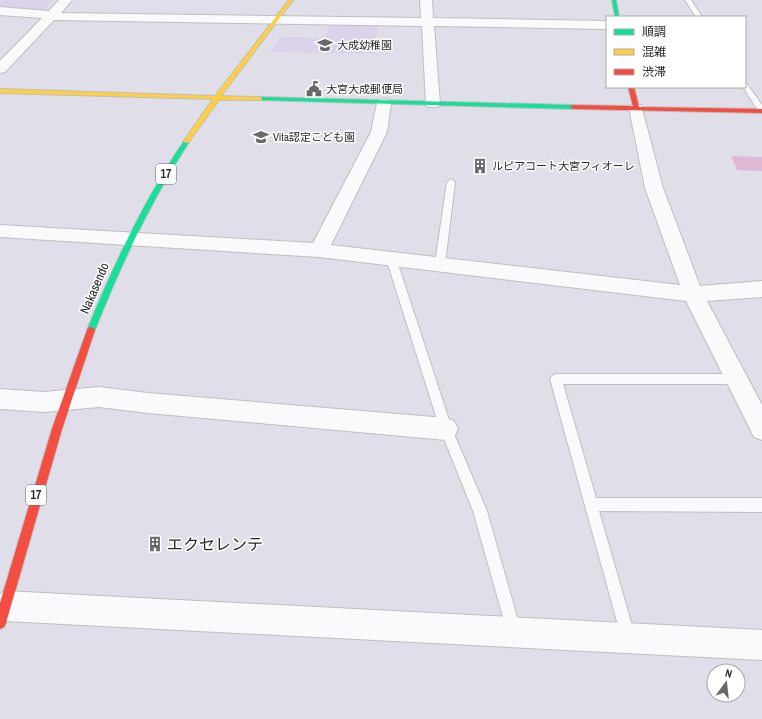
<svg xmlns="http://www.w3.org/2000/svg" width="762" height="719" viewBox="0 0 762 719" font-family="'Archivo Narrow','Noto Sans JP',sans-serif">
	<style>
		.education { fill: #dad3ea }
		.green { fill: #e0b8d7 }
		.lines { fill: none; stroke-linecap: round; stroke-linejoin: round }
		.lane-casing { stroke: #bfbfc1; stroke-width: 2 }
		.street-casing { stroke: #bfbfc1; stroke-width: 2 }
		.fast-casing { stroke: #bfbfc1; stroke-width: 2 }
		.slow-casing { stroke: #bfbfc1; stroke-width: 2 }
		.jam-casing { stroke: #bfbfc1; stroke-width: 2 }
		.lane { fill: #fafafc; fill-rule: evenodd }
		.street { fill: #fafafc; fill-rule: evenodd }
		.fast { fill: #16e098; fill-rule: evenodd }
		.slow { fill: #ffcf43; fill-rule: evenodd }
		.jam { fill: #f24e42; fill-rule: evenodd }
		.labels { text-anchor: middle; stroke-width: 3; stroke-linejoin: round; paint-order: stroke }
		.far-poi-label { font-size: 11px; fill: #292929; stroke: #fff; text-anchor: start }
		.shield { fill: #fff; stroke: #696969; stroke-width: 1 }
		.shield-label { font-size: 12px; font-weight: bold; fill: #292929 }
		.street-label { font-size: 13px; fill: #292929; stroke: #fff }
		.near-poi-label { font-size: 16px; fill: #292929; stroke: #fff; text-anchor: start }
	</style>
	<rect width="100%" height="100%" fill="#e0dee8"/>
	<path class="education" d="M0,0H53L43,10L0,7Z
		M329,23L378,24L375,54L270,52L280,37L325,38Z"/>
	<path class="green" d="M731,156L762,157V171L737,170Z"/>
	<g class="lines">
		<defs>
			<path id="lane" d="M685,0H691L702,17H696Z
				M745,83L747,84L762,105V112H759L743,87H745Z
				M451,179L455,182L445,264L440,268L435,264L447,182Z
				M391,255L396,258L452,429L487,511L521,631L519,636L514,638L509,636L507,631L473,511L440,429L386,258Z
				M556,374H735L739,376L741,379L739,382L735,384H563L596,498H762V512L599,511L635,636L633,641L628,643L623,641L621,636L550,379L552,376Z"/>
			<path id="street" d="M59,0H72L61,13L421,18L420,0H432L433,18L607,21V29L434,26L440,104L438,107H428L426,104L422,26L54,20L5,72L0,73V61L42,18L0,15V7L49,11Z
				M384,99L389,100L391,103L387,132L331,245L680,285L645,188L629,108L631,105H641L663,188L700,286L762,281V297L707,301L762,405V440L754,437L686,301L319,257L0,237V225L313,243L371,132L377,103L379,100Z
				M99,387L148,393L446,418L454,421L458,429L454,437L446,440L148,413L99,407L44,412L0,409V389L44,392Z
				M5,591L762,630V660L5,621L0,618V594Z"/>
			<path id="fast" d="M612,0H616L619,17H615Z
				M260,97L573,105L576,107L573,109L258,100V98Z
				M186,140L189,142C151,201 121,264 95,330L94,332H88L87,330C114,264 144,200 184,141Z"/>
			<path id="slow" d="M289,0H293L221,96L260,97L262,98V100H219L188,143L183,142L213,99L0,93V89L215,96Z"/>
			<path id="jam" d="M628,87H634L639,107L762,109V113L573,109L570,107L573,105L633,106Z
				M91,327L94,328L95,330L62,429L6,623L4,627L0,629V603L52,429L87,330L88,328Z"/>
		</defs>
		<use href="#lane" class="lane-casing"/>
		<use href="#street" class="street-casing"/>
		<use href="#fast" class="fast-casing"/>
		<use href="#slow" class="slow-casing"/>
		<use href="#jam" class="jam-casing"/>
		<use href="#lane" class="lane"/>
		<use href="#street" class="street"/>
		<use href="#fast" class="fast"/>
		<use href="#slow" class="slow"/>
		<use href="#jam" class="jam"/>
	</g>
	<defs>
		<symbol id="school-bare" viewBox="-9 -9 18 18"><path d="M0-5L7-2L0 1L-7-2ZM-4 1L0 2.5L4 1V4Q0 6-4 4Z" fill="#69686c" stroke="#fff" stroke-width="2.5" paint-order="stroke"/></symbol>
		<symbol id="civic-bare" viewBox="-9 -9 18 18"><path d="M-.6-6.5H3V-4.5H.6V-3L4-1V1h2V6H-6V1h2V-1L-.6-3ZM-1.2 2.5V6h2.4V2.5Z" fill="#69686c" stroke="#fff" stroke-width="2.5" paint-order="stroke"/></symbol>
		<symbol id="building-bare" viewBox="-9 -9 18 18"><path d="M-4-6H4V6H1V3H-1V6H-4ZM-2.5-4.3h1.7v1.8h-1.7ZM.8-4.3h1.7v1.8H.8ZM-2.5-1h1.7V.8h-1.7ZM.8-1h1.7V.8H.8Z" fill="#69686c" stroke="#fff" stroke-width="2.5" paint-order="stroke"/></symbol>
	</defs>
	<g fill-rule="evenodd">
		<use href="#school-bare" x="314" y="34" width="22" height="22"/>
		<use href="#civic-bare" x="303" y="78" width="22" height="22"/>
		<use href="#school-bare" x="250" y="126" width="22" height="22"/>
		<use href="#building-bare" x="469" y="155" width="22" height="22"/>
		<use href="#building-bare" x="144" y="533" width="22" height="22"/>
	</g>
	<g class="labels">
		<g class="far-poi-label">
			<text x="337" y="49">大成幼稚園</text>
			<text x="326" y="93">大宮大成郵便局</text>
			<text x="273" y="141">Vita認定こども園</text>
			<text x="492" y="170">ルピアコート大宮フィオーレ</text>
		</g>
		<g class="shield">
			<rect x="156" y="164" width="20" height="20" rx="3"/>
			<rect x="26" y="485" width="20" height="20" rx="3"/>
		</g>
		<g class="shield-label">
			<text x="166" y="178">17</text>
			<text x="36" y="499">17</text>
		</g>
		<g class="street-label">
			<text transform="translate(94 288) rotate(-67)" y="5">Nakasendo</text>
		</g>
		<g class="near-poi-label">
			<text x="167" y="550">エクセレンテ</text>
		</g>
	</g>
	<rect x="606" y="16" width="140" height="72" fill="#ffffff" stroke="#a9a9a9"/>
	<rect x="614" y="29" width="20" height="6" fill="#16e098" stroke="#a9a9a9"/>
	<text x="642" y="36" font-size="12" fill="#292929">順調</text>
	<rect x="614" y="49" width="20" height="6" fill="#ffcf43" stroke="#a9a9a9"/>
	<text x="642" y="56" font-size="12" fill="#292929">混雑</text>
	<rect x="614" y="69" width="20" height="6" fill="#f24e42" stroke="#a9a9a9"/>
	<text x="642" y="76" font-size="12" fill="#292929">渋滞</text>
	<g transform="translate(726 683) rotate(15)"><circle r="19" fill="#ffffff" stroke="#a9a9a9"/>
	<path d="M0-3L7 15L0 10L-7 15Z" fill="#69686c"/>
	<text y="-6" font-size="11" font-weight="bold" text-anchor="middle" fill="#292929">N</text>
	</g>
</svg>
